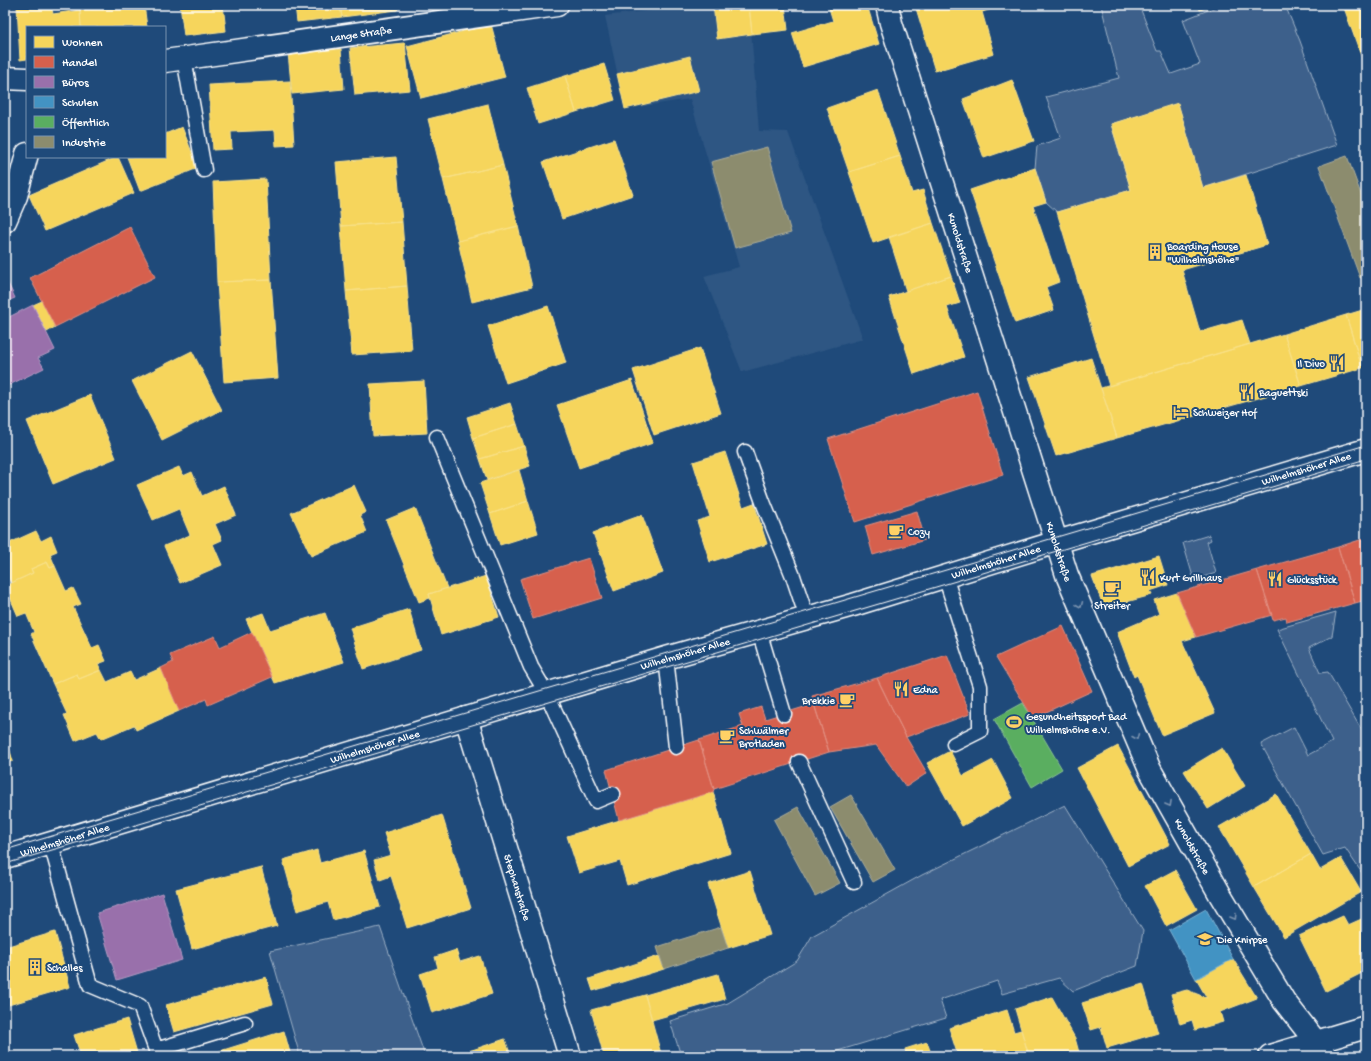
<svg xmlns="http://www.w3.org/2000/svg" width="1371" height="1061" viewBox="0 0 1371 1061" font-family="'Gochi Hand',sans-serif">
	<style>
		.built { fill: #2e5683 }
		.green { fill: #3c618b; stroke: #9eb0c5 }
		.homes { fill: #f6d55c; stroke: #f9e28d }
		.shops { fill: #d6604d; stroke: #e29082 }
		.offices { fill: #9970ab; stroke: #b89bc4 }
		.schools { fill: #4393c3; stroke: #7bb3d5 }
		.public { fill: #5aae61; stroke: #8cc690 }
		.industry { fill: #8c8c6e; stroke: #aeae9a }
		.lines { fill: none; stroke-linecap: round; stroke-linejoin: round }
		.stream { stroke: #a3b5c8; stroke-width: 9 }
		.lane-casing { stroke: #fff; stroke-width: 17 }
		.street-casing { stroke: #fff; stroke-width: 25 }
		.secondary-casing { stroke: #fff; stroke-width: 25 }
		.lane { stroke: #1f4a7a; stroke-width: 14 }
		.street { stroke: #1f4a7a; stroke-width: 22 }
		.secondary { stroke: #1f4a7a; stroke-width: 22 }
		.tram { stroke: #fff; stroke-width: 1 }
		.oneway { stroke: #7992af }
		.labels { text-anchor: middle; stroke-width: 4; stroke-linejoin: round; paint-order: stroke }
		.street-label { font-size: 11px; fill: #fff; stroke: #1f4a7a }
		.poi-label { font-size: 11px; fill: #fff; stroke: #1f4a7a; text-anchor: start }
	</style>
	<rect width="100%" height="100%" fill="#1f4a7a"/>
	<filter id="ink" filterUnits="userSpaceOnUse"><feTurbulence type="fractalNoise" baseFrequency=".025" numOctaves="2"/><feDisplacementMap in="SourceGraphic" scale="8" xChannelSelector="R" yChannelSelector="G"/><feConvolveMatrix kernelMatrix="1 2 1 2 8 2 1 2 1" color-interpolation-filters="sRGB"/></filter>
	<g filter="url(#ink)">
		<path class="built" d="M694,5H749L759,131L788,132L863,339L742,372L704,276L739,267L690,99L625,109L605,16Z"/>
		<path class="green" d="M1101,5H1139L1157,51H1161L1171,74L1200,64L1183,20L1221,5H1285L1300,41L1337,145L1203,188L1178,104L1111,124L1131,190L1057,212L1046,202L1035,168L1037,146L1061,138L1046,97L1119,78Z
			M1209,535L1211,540L1207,542L1216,573L1194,580L1183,543Z
			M1336,612L1332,636L1309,648L1320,673L1328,672L1361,729L1366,727V879L1345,848L1323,855L1261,744L1294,727L1308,755L1332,742L1277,629Z
			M1065,805L1143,931L1137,966L1073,991L1059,978L1002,994L997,981L940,1000L946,1018L821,1056H681L670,1021L728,1003L797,961L812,936L922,875Z
			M380,927L425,1056H300L270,951Z"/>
		<path class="homes" d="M20,5H51L53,14L80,10L81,27H27V59L20,60L17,6Z
			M114,5H144L147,27H81L80,10L114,7Z
			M180,5H223L226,31L184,36Z
			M295,5H340L342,17L297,22Z
			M340,5H402L397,10L342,17Z
			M713,5H749L752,34L717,39Z
			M749,5H785L788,30L752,34Z
			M828,5H867L879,44L803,67L792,33L833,21Z
			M915,5H1005L982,12L994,54L935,71Z
			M1198,5H1214L1200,10Z
			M1343,5H1366V64H1364Z
			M491,24L505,77L421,98L407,46Z
			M404,43H405L410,90L355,95L350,48Z
			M341,49L344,89L292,94L288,53Z
			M690,56L699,91L625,109L617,74Z
			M604,64L615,100L576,112L565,76Z
			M565,76L576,112L538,124L527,88Z
			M1012,80L1034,141L984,158L963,99Z
			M290,81L294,145L276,146L275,130L231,132L232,149L213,150L209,85Z
			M878,90L900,156L849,172L827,108Z
			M1178,103L1203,188L1246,175L1267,245L1182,270L1200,332L1242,320L1250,344L1109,386L1057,212L1131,190L1111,124Z
			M488,104L503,165L443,179L428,119Z
			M182,127L198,168L140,191L127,157H165V134Z
			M614,139L633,195L562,219L543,162Z
			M900,156L912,193L923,190L933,223L873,243L849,172Z
			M117,157H118L134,193L45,231L29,195Z
			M396,157L402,222L341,226L336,162Z
			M503,165L518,226L458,241L443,179Z
			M1035,168L1046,202L1033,206L1059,282L1046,287L1054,310L1015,323L970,190Z
			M266,179L271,280L217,282L213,182Z
			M402,222L407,286L346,291L341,226Z
			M933,223L951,276L906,291L889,237Z
			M518,226L532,287L472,302L458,241Z
			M951,276L960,303L947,307L964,357L914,374L889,297Z
			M271,280L278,378L224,382L217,282Z
			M407,286L412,351L352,355L346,291Z
			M42,301L55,327L47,332L33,305Z
			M548,306L566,363L506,383L488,326Z
			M1366,309V367L1362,368L1346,315Z
			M1346,315L1362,368L1301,386L1284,334Z
			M1284,334L1301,386L1117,438L1101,388Z
			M700,348L721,413L654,435L633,370Z
			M192,351L222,410L162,440L132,381Z
			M1091,358L1117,438L1056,456L1029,377Z
			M632,380L653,443L579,468L557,405Z
			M424,381L427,433L373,436L370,384Z
			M90,395L116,458L53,484L27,421Z
			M510,403L517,424L473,438L467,417Z
			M517,424L524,446L480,459L473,438Z
			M524,446L530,466L487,480L480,459Z
			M725,452L743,507L754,503L767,544L710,562L697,521L710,517L693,462Z
			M179,467L183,476L192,472L202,496L224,486L236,515L215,524L222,540L213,544L222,565L180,583L164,546L190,535L179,509L153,520L137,485Z
			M519,470L528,501L490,514L480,483Z
			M354,485L366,512L360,515L367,532L311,556L291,513Z
			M5,491L10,502L5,504Z
			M528,501L538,533L500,545L490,514Z
			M415,508L447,588L429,594L430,598L419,602L386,520Z
			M642,515L663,573L614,591L593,533Z
			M36,531L41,541L51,536L57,551L50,554L55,566L50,568L47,562L31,569L33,573L11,583L5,571V545Z
			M1159,556L1168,585L1150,591L1152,595L1104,608L1092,576Z
			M47,562L50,568L55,566L66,591L73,588L81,604L73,607L92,648L99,645L106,661L98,664L101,670L79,679L77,674L53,684L31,634L34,632L26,613L18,616L5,586L33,573L31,569Z
			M486,576L499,617L441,635L429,594Z
			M1177,593L1196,637L1182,641L1215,713L1162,735L1137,675L1134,677L1117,632L1159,614L1154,600Z
			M409,609L421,650L363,669L350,628Z
			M263,613L270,630L325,613L344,662L275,683L246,619Z
			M161,668L179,711L136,730L134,725L101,739L97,732L75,741L64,715L67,714L53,684L77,674L79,679L101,670L107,682L130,672L134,680Z
			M5,735L13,761L5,763Z
			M1118,746L1170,844L1128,866L1077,768Z
			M1222,748L1245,786L1208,809L1184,771Z
			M950,751L963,776L993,760L1013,798L962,826L927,763Z
			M713,792L731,853L627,885L620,861L579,873L567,836Z
			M1276,794L1311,854L1254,887L1219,827Z
			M442,815L471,908L407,928L391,876L380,880L374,860L391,855L384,833Z
			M317,850L320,863L364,851L380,907L333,920L328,902L297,911L283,860Z
			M1311,854L1320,870L1341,858L1361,892L1284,937L1254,887Z
			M261,867L277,926L192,949L176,889Z
			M1175,870L1197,909L1166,926L1145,886Z
			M750,871L770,935L728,948L708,884Z
			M1343,916L1348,925L1366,917V971L1326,991L1299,936Z
			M55,932L70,987L5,1006V947Z
			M456,950L460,962L480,956L492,994L432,1013L420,974L438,968L435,957Z
			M659,956L664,969L593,991L589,979Z
			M1233,959L1257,998L1220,1012L1223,1022L1195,1030L1192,1020L1180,1024L1171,994L1187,990L1207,998L1196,979Z
			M718,974L725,999L652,1020L645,995Z
			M266,977L273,1004L174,1032L166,1005Z
			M1143,984L1158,1033L1107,1048L1101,1027L1091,1030L1082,1003Z
			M645,995L661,1054L655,1056H604L591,1010Z
			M1052,997L1075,1038L1080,1056H1029L1015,1009Z
			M1007,1010L1014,1032L1021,1030L1029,1056H958L949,1028Z
			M127,1019L138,1056H81L74,1035Z
			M284,1031L291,1056H204Z
			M505,1039L511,1056H454Z
			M927,1042L932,1056H899L906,1054L905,1049Z"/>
		<path class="shops" d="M130,227L155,277L55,327L30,278Z
			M977,391L1003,475L855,522L828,439Z
			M917,511L925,540L873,555L865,526Z
			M1366,538V600L1355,603L1338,547Z
			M1338,547L1355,603L1287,622L1286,617L1273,620L1257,570Z
			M589,558L602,598L533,619L520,579Z
			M1257,570L1272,615L1196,637L1177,593Z
			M1063,626L1092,691L1033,718L996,657Z
			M252,632L272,677L208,705L206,699L179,711L161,668L173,662L170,655L215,636L220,647Z
			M947,655L970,714L906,737L877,678Z
			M877,678L906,737L927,773L906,787L876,745L829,752L814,704L812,696Z
			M814,704L829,752L714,789L699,740L743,726L739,714L761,707L765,719Z
			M699,740L714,789L713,792L619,820L606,770Z"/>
		<path class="offices" d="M5,277L15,298L5,302Z
			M33,305L55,350L38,358L44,368L5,387V319Z
			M5,310L9,317L5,319Z
			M162,893L182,960L117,980L97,913Z"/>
		<path class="schools" d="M1206,909L1233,959L1196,979L1169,930Z"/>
		<path class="public" d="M1023,703L1062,769L1032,787L994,719Z"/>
		<path class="industry" d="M767,147L791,233L735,248L711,162Z
			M1347,156L1366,208V276L1360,278L1319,166Z
			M851,795L895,870L873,882L830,807Z
			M798,807L840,883L815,896L774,820Z
			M721,927L728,948L664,969L657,947Z"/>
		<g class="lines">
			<path class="stream" d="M5,33L6,5"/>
			<defs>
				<path id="lane" d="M184,58L204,170
					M437,437L531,667L547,694L596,801L613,794
					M745,452L763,502L793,576L807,618
					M945,576L980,686V731L954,744
					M759,631L784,714
					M666,658L676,747
					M799,762L854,882
					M51,844L90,985L140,1006L156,1050L245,1023"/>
				<g id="street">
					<path id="s1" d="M887,5L891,23L1067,575L1150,770L1221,896L1284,1001L1316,1042L1325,1056"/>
					<path id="s2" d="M165,61L557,5"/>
					<path d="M5,78L27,79"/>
					<path d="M5,221L16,196L27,154"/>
					<path id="s3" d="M466,718L570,1056"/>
					<path d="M1270,1056L1366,1027"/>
				</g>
				<g id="secondary">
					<path id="s4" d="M5,857L666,658L853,605L1057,542L1366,450"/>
				</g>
			</defs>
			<use href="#lane" class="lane-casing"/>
			<use href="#street" class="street-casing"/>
			<use href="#secondary" class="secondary-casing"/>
			<use href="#lane" class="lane"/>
			<use href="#street" class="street"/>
			<use href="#secondary" class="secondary"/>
			<path class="tram" d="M5,850L1366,445
				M5,864L1366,459"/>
		</g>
		<defs><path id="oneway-chevron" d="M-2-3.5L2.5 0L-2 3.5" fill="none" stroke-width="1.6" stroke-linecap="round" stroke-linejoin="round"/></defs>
		<g class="oneway">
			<use href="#oneway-chevron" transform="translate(1080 605) rotate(67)"/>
			<use href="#oneway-chevron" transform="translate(1136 737) rotate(67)"/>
			<use href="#oneway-chevron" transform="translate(1169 804) rotate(61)"/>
			<use href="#oneway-chevron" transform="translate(1234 917) rotate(59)"/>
		</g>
	</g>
	<defs>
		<symbol id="building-bare" viewBox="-9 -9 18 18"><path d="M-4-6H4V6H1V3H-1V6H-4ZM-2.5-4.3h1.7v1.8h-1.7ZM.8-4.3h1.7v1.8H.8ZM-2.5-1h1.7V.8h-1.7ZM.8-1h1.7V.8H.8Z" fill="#ffd166" stroke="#1f4a7a" stroke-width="2.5" paint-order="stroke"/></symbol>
		<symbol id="restaurant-bare" viewBox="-9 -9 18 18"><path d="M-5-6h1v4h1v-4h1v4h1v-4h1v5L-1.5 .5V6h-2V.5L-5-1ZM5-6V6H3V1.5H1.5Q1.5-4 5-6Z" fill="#ffd166" stroke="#1f4a7a" stroke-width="2.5" paint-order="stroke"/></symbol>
		<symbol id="hotel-bare" viewBox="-9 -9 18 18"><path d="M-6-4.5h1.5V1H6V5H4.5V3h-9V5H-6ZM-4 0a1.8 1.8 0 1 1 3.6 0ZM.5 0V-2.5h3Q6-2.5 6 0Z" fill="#ffd166" stroke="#1f4a7a" stroke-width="2.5" paint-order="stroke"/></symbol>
		<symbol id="cafe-bare" viewBox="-9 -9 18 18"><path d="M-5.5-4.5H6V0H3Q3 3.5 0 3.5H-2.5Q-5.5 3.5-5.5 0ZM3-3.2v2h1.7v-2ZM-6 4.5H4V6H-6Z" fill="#ffd166" stroke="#1f4a7a" stroke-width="2.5" paint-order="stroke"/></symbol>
		<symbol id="stadium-bare" viewBox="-9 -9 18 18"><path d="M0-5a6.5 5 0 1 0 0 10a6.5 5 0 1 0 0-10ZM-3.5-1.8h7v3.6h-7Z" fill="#ffd166" stroke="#1f4a7a" stroke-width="2.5" paint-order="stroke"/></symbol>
		<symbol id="school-bare" viewBox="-9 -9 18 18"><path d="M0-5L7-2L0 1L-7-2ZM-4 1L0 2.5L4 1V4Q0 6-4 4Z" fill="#ffd166" stroke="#1f4a7a" stroke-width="2.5" paint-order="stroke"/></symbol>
	</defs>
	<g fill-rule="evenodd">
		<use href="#building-bare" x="1144" y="241" width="22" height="22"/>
		<use href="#restaurant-bare" x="1326" y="352" width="22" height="22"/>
		<use href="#restaurant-bare" x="1236" y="381" width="22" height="22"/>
		<use href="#hotel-bare" x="1170" y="401" width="22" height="22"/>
		<use href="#cafe-bare" x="885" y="520" width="22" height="22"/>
		<use href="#restaurant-bare" x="1137" y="566" width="22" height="22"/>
		<use href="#restaurant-bare" x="1264" y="568" width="22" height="22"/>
		<use href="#cafe-bare" x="1101" y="577" width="22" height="22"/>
		<use href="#restaurant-bare" x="890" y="678" width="22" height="22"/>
		<use href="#cafe-bare" x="836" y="689" width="22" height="22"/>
		<use href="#stadium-bare" x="1003" y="711" width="22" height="22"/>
		<use href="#cafe-bare" x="716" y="725" width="22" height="22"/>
		<use href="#school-bare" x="1194" y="928" width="22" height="22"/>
		<use href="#building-bare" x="24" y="956" width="22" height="22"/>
	</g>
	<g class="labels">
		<g class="street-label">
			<text dy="4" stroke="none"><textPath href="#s2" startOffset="198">Lange Straße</textPath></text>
			<text dy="4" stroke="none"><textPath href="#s1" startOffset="249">Kunoldstraße</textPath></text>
			<text dy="4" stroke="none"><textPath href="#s4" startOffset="1358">Wilhelmshöher Allee</textPath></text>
			<text dy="4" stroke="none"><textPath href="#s1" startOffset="573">Kunoldstraße</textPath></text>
			<text dy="4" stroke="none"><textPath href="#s4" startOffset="1034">Wilhelmshöher Allee</textPath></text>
			<text dy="4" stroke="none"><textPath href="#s4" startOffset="710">Wilhelmshöher Allee</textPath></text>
			<text dy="4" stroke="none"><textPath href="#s4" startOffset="386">Wilhelmshöher Allee</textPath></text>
			<text dy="4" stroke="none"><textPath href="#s4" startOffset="62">Wilhelmshöher Allee</textPath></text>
			<text dy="4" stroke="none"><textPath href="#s1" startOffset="897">Kunoldstraße</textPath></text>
			<text dy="4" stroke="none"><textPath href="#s3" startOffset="177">Stephanstraße</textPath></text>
		</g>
		<g class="poi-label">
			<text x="1167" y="250">Boarding House<tspan x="1167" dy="13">"Wilhelmshöhe"</tspan></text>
			<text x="1325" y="367" text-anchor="end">Il Divo</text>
			<text x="1259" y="396">Baguettski</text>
			<text x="1193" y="416">Schweizer Hof</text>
			<text x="908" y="535">Cozy</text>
			<text x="1160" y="581">Kurt Grillhaus</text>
			<text x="1287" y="583">Glücksstück</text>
			<text x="1112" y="609" text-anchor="middle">Streiter</text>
			<text x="913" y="693">Edna</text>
			<text x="835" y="704" text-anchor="end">Brekkie</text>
			<text x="1026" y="720">Gesundheitssport Bad<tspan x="1026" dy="13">Wilhelmshöhe e.V.</tspan></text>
			<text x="739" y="734">Schwälmer<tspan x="739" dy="13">Brotladen</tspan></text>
			<text x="1217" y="943">Die Knirpse</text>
			<text x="47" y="971">Schalles</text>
		</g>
	</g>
	<rect width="1371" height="1061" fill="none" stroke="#1f4a7a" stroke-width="20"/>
	<rect x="10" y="10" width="1351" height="1041" fill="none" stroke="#fff" stroke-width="1.5" filter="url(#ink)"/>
	<rect x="26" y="26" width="140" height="132" fill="#1f4a7a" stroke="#7992af"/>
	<rect x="34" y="36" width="20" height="12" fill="#f6d55c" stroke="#7992af"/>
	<text x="62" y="46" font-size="12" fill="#ffffff">Wohnen</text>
	<rect x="34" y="56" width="20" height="12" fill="#d6604d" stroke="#7992af"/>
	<text x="62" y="66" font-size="12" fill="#ffffff">Handel</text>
	<rect x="34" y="76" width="20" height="12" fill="#9970ab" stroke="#7992af"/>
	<text x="62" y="86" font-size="12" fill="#ffffff">Büros</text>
	<rect x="34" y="96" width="20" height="12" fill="#4393c3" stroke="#7992af"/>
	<text x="62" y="106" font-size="12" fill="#ffffff">Schulen</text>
	<rect x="34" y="116" width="20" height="12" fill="#5aae61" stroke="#7992af"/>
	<text x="62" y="126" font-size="12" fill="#ffffff">Öffentlich</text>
	<rect x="34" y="136" width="20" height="12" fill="#8c8c6e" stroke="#7992af"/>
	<text x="62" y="146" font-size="12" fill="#ffffff">Industrie</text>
</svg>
